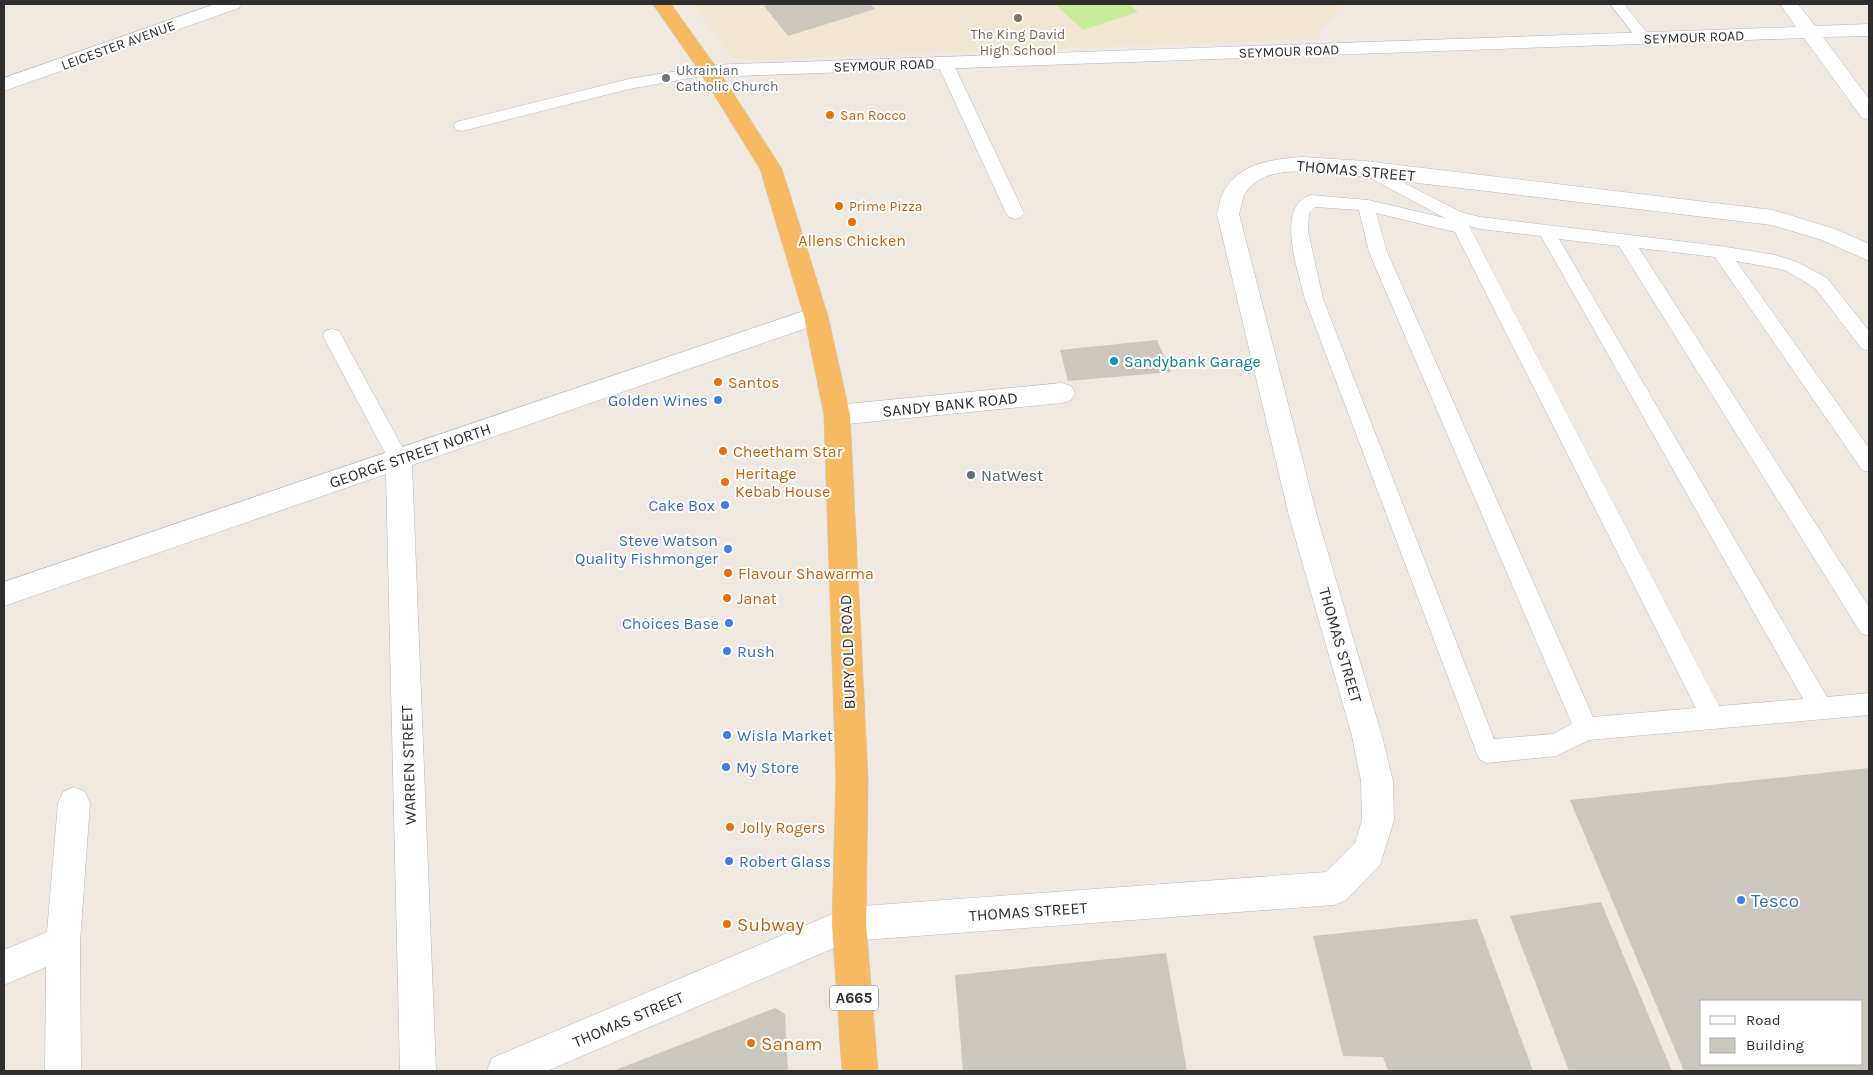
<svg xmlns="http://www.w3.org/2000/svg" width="1873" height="1075" viewBox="0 0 1873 1075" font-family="Karla,sans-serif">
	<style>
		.education { fill: #f0e6d1 }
		.pitch { fill: #c9ec9a }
		.building { fill: #cbc7bf; fill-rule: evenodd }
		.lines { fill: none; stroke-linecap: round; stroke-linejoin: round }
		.service-casing { stroke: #b4b7c1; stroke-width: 1 }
		.minor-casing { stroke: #b4b7c1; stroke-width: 1 }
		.trunk-casing { stroke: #c9c9c9; stroke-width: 1 }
		.service { fill: #fff; fill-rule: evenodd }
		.minor { fill: #fff; fill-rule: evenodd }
		.trunk { fill: #f8ba60; fill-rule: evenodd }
		.education-dot { fill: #8d6e63; stroke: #fff; stroke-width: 2 }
		.worship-dot { fill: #6b7280; stroke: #fff; stroke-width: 2 }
		.food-dot { fill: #e8710a; stroke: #fff; stroke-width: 2 }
		.culture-dot { fill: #0f9aa8; stroke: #fff; stroke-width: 2 }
		.shop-dot { fill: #3f7fe0; stroke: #fff; stroke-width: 2 }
		.service-dot { fill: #5c6f8a; stroke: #fff; stroke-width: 2 }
		.labels { text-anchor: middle; stroke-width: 4; stroke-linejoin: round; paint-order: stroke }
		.far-education-label { font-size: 14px; fill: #785e54; stroke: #fff }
		.far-street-label { font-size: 14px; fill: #2e2e2e; stroke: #fff }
		.far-worship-label { font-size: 14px; fill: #5b616d; stroke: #fff; text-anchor: start }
		.far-food-label { font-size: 14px; fill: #c56008; stroke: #fff; text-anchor: start }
		.shield { fill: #fff; stroke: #6d6d6d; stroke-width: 1 }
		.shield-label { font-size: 15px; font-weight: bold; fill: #2e2e2e }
		.street-label { font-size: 16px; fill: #2e2e2e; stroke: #fff }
		.food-label { font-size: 16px; fill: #c56008; stroke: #fff; text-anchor: start }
		.culture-label { font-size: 16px; fill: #0d838f; stroke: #fff; text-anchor: start }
		.shop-label { font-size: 16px; fill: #366cbe; stroke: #fff; text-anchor: end }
		.service-label { font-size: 16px; fill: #4e5e75; stroke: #fff; text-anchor: start }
		.near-shop-label { font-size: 19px; fill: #366cbe; stroke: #fff; text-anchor: start }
		.near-food-label { font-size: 19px; fill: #c56008; stroke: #fff; text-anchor: start }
	</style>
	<rect width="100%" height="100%" fill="#efe9e1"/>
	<path class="education" d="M694,4H1344L1319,32L1320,39L749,60L737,58L730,55Z"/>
	<path class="pitch" d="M1055,4H1129L1138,12L1083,30Z"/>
	<path class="building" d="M772,4H870L875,9L788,36L764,6Z
		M1157,340L1171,372L1068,381L1060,350Z
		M1869,768V1071H1684L1570,800ZM1702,1001H1862V1064H1702Z
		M1601,902L1672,1071H1569L1510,916Z
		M1477,919L1533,1071H1388L1383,1057L1343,1056L1313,936Z
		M1166,953L1187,1071H963L955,975Z
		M775,1008L785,1014L788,1071H613Z"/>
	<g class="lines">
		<defs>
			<path id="service" d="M1610,4H1624L1651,38L1649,41H1639Z
				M945,58L950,60L953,63L1024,213L1021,217L1015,219L1009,217L1006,213L937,63L940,60Z
				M709,66L714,68L717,71L714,74L629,89L462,131L456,130L454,126L456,122L629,79Z
				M1365,163L1461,212L1480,217L1720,246L1775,255L1797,262L1827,278L1869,331V351L1862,349L1815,288L1785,270L1736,261L1869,448V472L1862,470L1715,257L1639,248L1869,607V636L1861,633L1619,246L1559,239L1827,697L1869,693V715L1589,740L1556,756L1487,763L1479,759L1305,299C1299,273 1274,206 1311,195L1368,200L1445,218L1359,172L1357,168L1359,164ZM1315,207L1359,210L1369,252L1572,724L1553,734L1494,739L1323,299L1308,231L1309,213ZM1376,213L1455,232L1696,708L1593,717L1387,252ZM1469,226L1480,229L1541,236L1803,699L1719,706Z
				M332,329L339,331L406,454L409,460L406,466L399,468L392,466L323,336L325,331Z"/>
			<path id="minor" d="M215,4H241L239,8L4,91V78Z
				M1780,4H1798L1815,26L1869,24V36L1823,37L1869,99V119L1862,118L1804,38L709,77L702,75L699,71L702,67L709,65L1796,27Z
				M1303,157L1365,161L1773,210L1838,230L1869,244V261L1822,240L1772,225L1325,172C1299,171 1260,167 1244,195C1242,200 1241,208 1239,214L1317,516L1382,736L1393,781L1394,820L1380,865L1346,900L1334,905L850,941L547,1071H487L492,1058L849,907L1326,872L1355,843L1362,820L1361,781L1352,736L1289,516L1217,214C1219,207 1220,198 1224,191C1239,163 1274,159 1303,157Z
				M816,307L824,310L828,316L824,322L412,465L436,1071H400L386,474L4,606V582Z
				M1062,383L1071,386L1075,393L1071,400L1062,403L837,425L828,422L824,415L828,408L837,405Z
				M74,787L85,792L90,803L80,942L81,1071H45L46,967L4,985V950L47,932L58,803L63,792Z"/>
			<path id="trunk" d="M653,4H671L719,71L782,169L828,316L850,415L868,779L866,924L878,1071H842L832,924L836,779L824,415L804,316L760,169L700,72Z"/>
		</defs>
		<use href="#service" class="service-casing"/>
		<use href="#minor" class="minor-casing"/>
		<use href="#trunk" class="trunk-casing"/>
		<use href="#service" class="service"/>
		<use href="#minor" class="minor"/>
		<use href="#trunk" class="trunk"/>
	</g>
	<circle class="education-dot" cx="1018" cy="18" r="5"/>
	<circle class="worship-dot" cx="666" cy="78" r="5"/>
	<g class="food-dot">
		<circle cx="830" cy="115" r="5"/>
		<circle cx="839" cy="206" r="5"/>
		<circle cx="852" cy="222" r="5"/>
		<circle cx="718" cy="382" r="5"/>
		<circle cx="723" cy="451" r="5"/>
		<circle cx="725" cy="482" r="5"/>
		<circle cx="728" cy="573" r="5"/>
		<circle cx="727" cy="598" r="5"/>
		<circle cx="730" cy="827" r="5"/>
		<circle cx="727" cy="924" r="5"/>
		<circle cx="751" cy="1043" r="5"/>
	</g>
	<circle class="culture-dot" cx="1114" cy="361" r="5"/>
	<g class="shop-dot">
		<circle cx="718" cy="400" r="5"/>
		<circle cx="725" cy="505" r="5"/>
		<circle cx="728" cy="549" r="5"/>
		<circle cx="729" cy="623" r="5"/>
		<circle cx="727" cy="651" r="5"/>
		<circle cx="727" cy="735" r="5"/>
		<circle cx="726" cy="767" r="5"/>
		<circle cx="729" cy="861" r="5"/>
		<circle cx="1741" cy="900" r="5"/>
	</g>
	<circle class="service-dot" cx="971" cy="475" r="5"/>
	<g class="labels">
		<g class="far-education-label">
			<text x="1018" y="39">The King David<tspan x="1018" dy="16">High School</tspan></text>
		</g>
		<g class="far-street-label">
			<text transform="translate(1694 37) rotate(-2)" y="5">SEYMOUR ROAD</text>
			<text transform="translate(118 45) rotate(-20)" y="5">LEICESTER AVENUE</text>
			<text transform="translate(1289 51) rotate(-2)" y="5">SEYMOUR ROAD</text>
			<text transform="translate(884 65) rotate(-2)" y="5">SEYMOUR ROAD</text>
		</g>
		<g class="far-worship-label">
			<text x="676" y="75">Ukrainian<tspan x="676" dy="16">Catholic Church</tspan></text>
		</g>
		<g class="far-food-label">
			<text x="840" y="120">San Rocco</text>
			<text x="849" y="211">Prime Pizza</text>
		</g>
		<rect class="shield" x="830" y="985.5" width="48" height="25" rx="4"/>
		<g class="shield-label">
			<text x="854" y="1003">A665</text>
		</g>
		<g class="street-label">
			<text transform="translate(1356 170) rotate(5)" y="6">THOMAS STREET</text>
			<text transform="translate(950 404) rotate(-6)" y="6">SANDY BANK ROAD</text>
			<text transform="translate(410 455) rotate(-19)" y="6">GEORGE STREET NORTH</text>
			<text transform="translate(1341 645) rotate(74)" y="6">THOMAS STREET</text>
			<text transform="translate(847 652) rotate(-92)" y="6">BURY OLD ROAD</text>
			<text transform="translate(408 765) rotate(-92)" y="6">WARREN STREET</text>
			<text transform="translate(1028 911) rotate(-4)" y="6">THOMAS STREET</text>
			<text transform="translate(628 1019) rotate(-23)" y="6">THOMAS STREET</text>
		</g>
		<g class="food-label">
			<text x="852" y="246" text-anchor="middle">Allens Chicken</text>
			<text x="728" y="388">Santos</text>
			<text x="733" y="457">Cheetham Star</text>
			<text x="735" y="479">Heritage<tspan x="735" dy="18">Kebab House</tspan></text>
			<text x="738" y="579">Flavour Shawarma</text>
			<text x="737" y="604">Janat</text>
			<text x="740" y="833">Jolly Rogers</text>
		</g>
		<g class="culture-label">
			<text x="1124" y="367">Sandybank Garage</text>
		</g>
		<g class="shop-label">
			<text x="708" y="406">Golden Wines</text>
			<text x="715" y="511">Cake Box</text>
			<text x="718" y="546">Steve Watson<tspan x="718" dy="18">Quality Fishmonger</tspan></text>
			<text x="719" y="629">Choices Base</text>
			<text x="737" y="657" text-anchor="start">Rush</text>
			<text x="737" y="741" text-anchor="start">Wisla Market</text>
			<text x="736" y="773" text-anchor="start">My Store</text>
			<text x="739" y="867" text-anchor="start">Robert Glass</text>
		</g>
		<g class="service-label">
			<text x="981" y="481">NatWest</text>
		</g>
		<g class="near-shop-label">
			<text x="1751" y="907">Tesco</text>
		</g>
		<g class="near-food-label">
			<text x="737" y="931">Subway</text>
			<text x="761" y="1050">Sanam</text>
		</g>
	</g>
	<rect width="1873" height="1075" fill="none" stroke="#2e2e2e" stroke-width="10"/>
	<rect x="1700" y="1000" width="162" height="65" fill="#ffffff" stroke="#ababab"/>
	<rect x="1710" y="1016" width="25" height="8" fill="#ffffff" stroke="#ababab"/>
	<text x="1746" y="1025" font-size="15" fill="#2e2e2e">Road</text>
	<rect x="1710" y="1038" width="25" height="15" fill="#cbc7bf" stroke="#ababab"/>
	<text x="1746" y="1050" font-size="15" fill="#2e2e2e">Building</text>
</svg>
